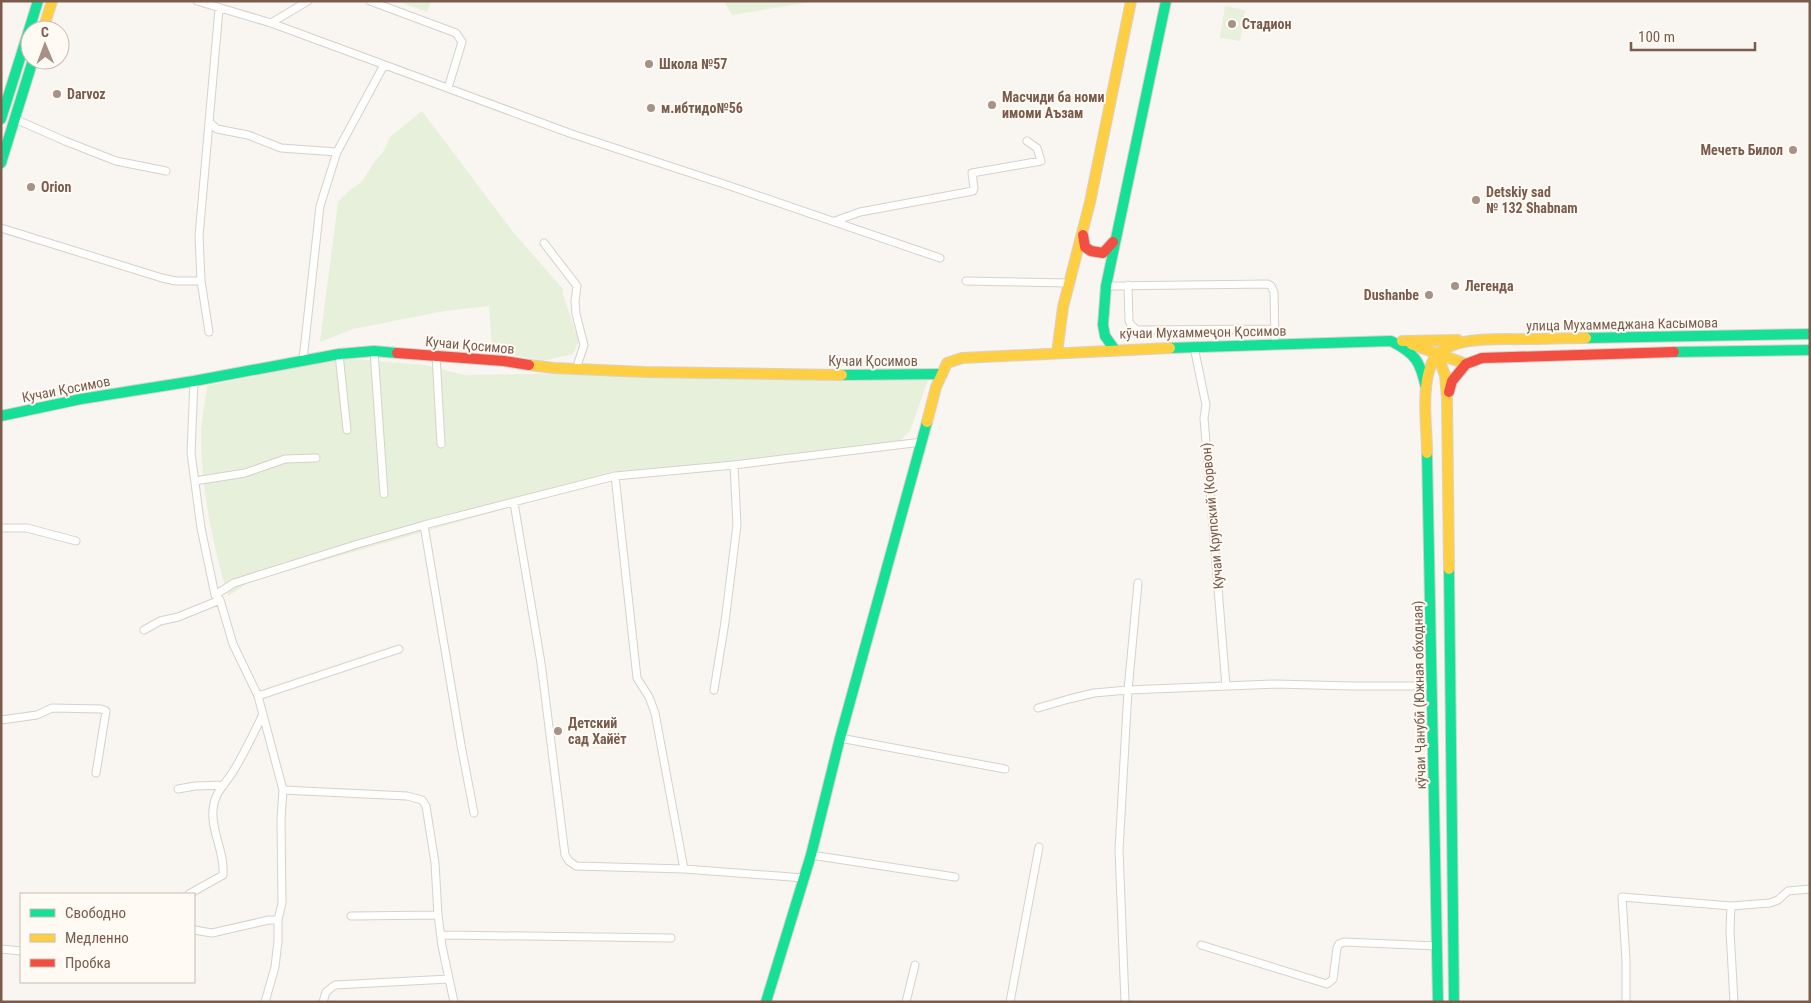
<svg xmlns="http://www.w3.org/2000/svg" width="1811" height="1003" viewBox="0 0 1811 1003" font-family="'Roboto Condensed',sans-serif">
	<style>
		.green { fill: #e7f0db }
		.lines { fill: none; stroke-linecap: round; stroke-linejoin: round }
		.street-casing { stroke: #d7d1cb; stroke-width: 9 }
		.fast-casing { stroke: #d9d2cb; stroke-width: 12 }
		.slow-casing { stroke: #d9d2cb; stroke-width: 12 }
		.jam-casing { stroke: #d9d2cb; stroke-width: 12 }
		.street { stroke: #fefefd; stroke-width: 7 }
		.fast { stroke: #16e098; stroke-width: 10 }
		.slow { stroke: #ffcf43; stroke-width: 10 }
		.jam { stroke: #f24e42; stroke-width: 10 }
		.poi-dot { fill: #a69286; stroke: #fffaf3; stroke-width: 2 }
		.labels { text-anchor: middle; stroke-width: 4; stroke-linejoin: round; paint-order: stroke }
		.poi-label { font-size: 14px; font-weight: bold; fill: #7a5c4d; stroke: #fffaf3; text-anchor: start }
		.street-label { font-size: 14px; fill: #7a5c4d; stroke: #fffaf3 }
	</style>
	<rect width="100%" height="100%" fill="#f9f5f0"/>
	<path class="green" d="M398,1H431L427,12Z
		M724,1H816L732,15Z
		M1225,6L1245,10L1240,41L1220,38Z
		M422,111L513,232L563,289V295L579,341L573,354L542,361L492,350L489,306L445,311L353,329L320,342L338,202L350,190L362,182L374,162L383,152L390,137Z
		M341,358L425,365L464,375L645,372L929,377L910,431L895,445L619,476L251,581L228,596C212,542 201,489 201,432C202,417 205,402 207,386Z"/>
	<g class="lines">
		<defs>
			<path id="street" d="M197,1L271,23L572,134L727,185L940,258
				M370,1L456,33L462,42L448,88
				M271,23L308,1
				M15,119L65,141L116,161L166,171
				M209,122L217,129L248,135L281,148L337,152L320,206L303,360
				M337,152L384,65
				M835,221L860,212L973,191L974,188L972,173L1041,161L1037,148L1027,141
				M1,228L162,278L176,281H201
				M544,243L577,286L575,301L576,314L584,345L576,369
				M966,281L1069,283
				M1128,285L1129,321L1131,325L1137,330L1274,329
				M1106,286L1268,284L1271,286L1274,292L1275,344
				M209,332L201,281L199,236L219,9
				M1194,347L1206,405L1204,418L1226,686
				M374,351L384,494
				M339,354L347,430
				M436,355L441,444
				M194,381L191,453L201,528L215,595L220,600L233,644L258,696L283,790L281,820L282,903L278,920V941L275,967L265,1002
				M615,476L637,678L649,697L655,713L684,869
				M195,481L245,473L285,459L316,458
				M514,503L541,663L565,855L569,861L576,866L684,869L804,878
				M424,525L461,745L474,813
				M1,528H27L76,541
				M215,595L234,583L358,544L424,525L615,476L734,465L922,442
				M144,630L160,621L178,617L220,600
				M714,690L725,622L737,525L734,465
				M258,696L399,649
				M1038,708L1069,699L1094,693L1128,690L1275,684L1352,686H1433
				M1,720L37,715L52,708L101,709L106,711L96,773
				M840,738L1005,769
				M178,789L195,786L224,785
				M283,790L407,796L422,800L426,806L435,863L438,915L442,946L454,1002
				M811,855L955,877
				M189,894L223,875C225,852 211,832 213,810C214,792 226,784 234,770C245,752 254,733 263,714
				M1731,906L1730,931L1734,1002
				M351,916L438,915
				M194,930L212,933L269,920H278
				M441,935L671,938
				M1201,945L1327,984L1333,979L1337,948L1339,944L1344,942L1437,946
				M1,949L21,951
				M323,1002L326,992L335,985L449,979
				M906,1002L915,965
				M1010,1002L1039,847
				M1125,1002L1119,850L1128,690L1138,583
				M1626,1002V961L1622,897L1731,906L1770,903L1778,900L1788,891L1810,889"/>
			<path id="fast" d="M1,119L38,1
				M1,163L33,60
				M1586,338L1810,334
				M1170,348L1391,341C1416,354 1420,361 1426,388
				M1115,350L1105,336L1103,325L1106,286L1166,1
				M1674,352L1810,350
				M842,375L942,374
				M1,416L81,399L194,381L339,354L374,351L397,353
				M1427,453L1438,1002
				M1449,569L1454,1002
				M766,1002L811,855L840,738L927,422"/>
			<path id="slow" d="M43,30L52,1
				M1402,341L1458,340
				M1411,344L1466,364
				M1057,353L1063,307L1090,202L1131,1
				M1437,354L1445,375L1447,398L1449,569
				M529,365L554,368L645,372L842,375
				M927,422L936,387L947,363L962,358L1170,348
				M1427,453C1427,427 1421,390 1431,365C1443,334 1497,340 1525,339C1545,339 1566,338 1586,338"/>
			<path id="jam" d="M1083,235L1085,247L1091,251L1103,253L1113,242
				M397,353L504,361L529,365
				M1449,392L1452,381L1466,364L1482,358L1674,352"/>
		</defs>
		<use href="#street" class="street-casing"/>
		<use href="#fast" class="fast-casing"/>
		<use href="#slow" class="slow-casing"/>
		<use href="#jam" class="jam-casing"/>
		<use href="#street" class="street"/>
		<use href="#fast" class="fast"/>
		<use href="#slow" class="slow"/>
		<use href="#jam" class="jam"/>
	</g>
	<g class="poi-dot">
		<circle cx="1232" cy="24" r="5"/>
		<circle cx="649" cy="64" r="5"/>
		<circle cx="57" cy="94" r="5"/>
		<circle cx="992" cy="105" r="5"/>
		<circle cx="651" cy="108" r="5"/>
		<circle cx="1793" cy="150" r="5"/>
		<circle cx="31" cy="187" r="5"/>
		<circle cx="1476" cy="200" r="5"/>
		<circle cx="1455" cy="286" r="5"/>
		<circle cx="1429" cy="295" r="5"/>
		<circle cx="558" cy="731" r="5"/>
	</g>
	<g class="labels">
		<g class="poi-label">
			<text x="1242" y="29">Стадион</text>
			<text x="659" y="69">Школа №57</text>
			<text x="67" y="99">Darvoz</text>
			<text x="1002" y="102">Масчиди ба номи<tspan x="1002" dy="16">имоми Аъзам</tspan></text>
			<text x="661" y="113">м.ибтидо№56</text>
			<text x="1783" y="155" text-anchor="end">Мечеть Билол</text>
			<text x="41" y="192">Orion</text>
			<text x="1486" y="197">Detskiy sad<tspan x="1486" dy="16">№ 132 Shabnam</tspan></text>
			<text x="1465" y="291">Легенда</text>
			<text x="1419" y="300" text-anchor="end">Dushanbe</text>
			<text x="568" y="728">Детский<tspan x="568" dy="16">сад Хайёт</tspan></text>
		</g>
		<g class="street-label">
			<text transform="translate(1622 324) rotate(-1)" y="5">улица Мухаммеджана Касымова</text>
			<text transform="translate(1203 332) rotate(-1)" y="5">кӯчаи Мухаммеҷон Қосимов</text>
			<text transform="translate(470 345) rotate(5)" y="5">Кучаи Қосимов</text>
			<text x="873" y="366">Кучаи Қосимов</text>
			<text transform="translate(66 389) rotate(-11)" y="5">Кучаи Қосимов</text>
			<text transform="translate(1212 516) rotate(-95)" y="5">Кучаи Крупский (Корвон)</text>
			<text transform="translate(1419 695) rotate(-91)" y="5">кӯчаи Ҷанубӣ (Южная обходная)</text>
		</g>
	</g>
	<rect width="1811" height="1003" fill="none" stroke="#7a5c4d" stroke-width="5"/>
	<rect x="20" y="893" width="175" height="90" fill="#fffaf3" stroke="#cabbb1"/>
	<rect x="30" y="909" width="25" height="8" fill="#16e098" stroke="#cabbb1"/>
	<text x="65" y="918" font-size="15" fill="#7a5c4d">Свободно</text>
	<rect x="30" y="934" width="25" height="8" fill="#ffcf43" stroke="#cabbb1"/>
	<text x="65" y="943" font-size="15" fill="#7a5c4d">Медленно</text>
	<rect x="30" y="959" width="25" height="8" fill="#f24e42" stroke="#cabbb1"/>
	<text x="65" y="968" font-size="15" fill="#7a5c4d">Пробка</text>
	<g transform="translate(45 45) rotate(359)"><circle r="24" fill="#fffaf3" stroke="#cabbb1"/>
	<path d="M0-4L9 19L0 12L-9 19Z" fill="#a69286"/>
	<text y="-8" font-size="14" font-weight="bold" text-anchor="middle" fill="#7a5c4d">С</text>
	</g>
	<path d="M1631 42v8h124v-8" fill="none" stroke="#7a5c4d" stroke-width="2.5"/>
	<text x="1638" y="42" font-size="15" fill="#7a5c4d" stroke="#fffaf3" stroke-width="4" paint-order="stroke">100 m</text>
</svg>
